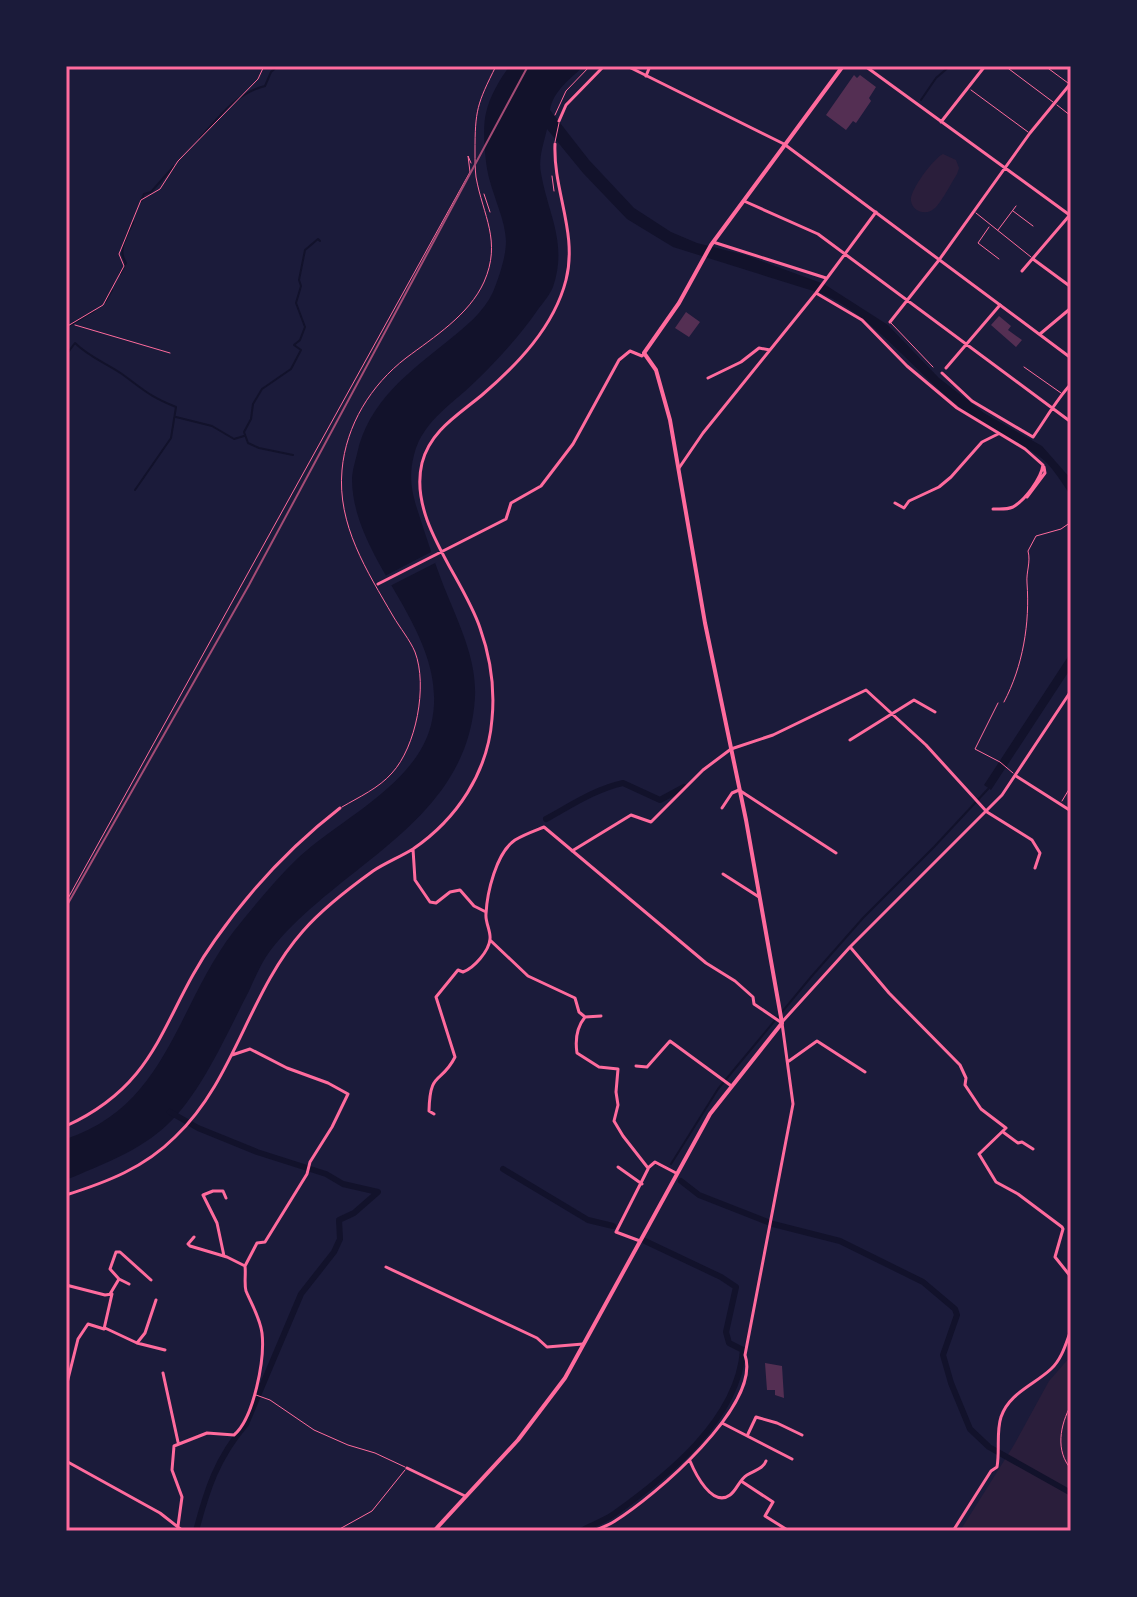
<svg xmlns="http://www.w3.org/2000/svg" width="1137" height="1597" viewBox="0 0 1137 1597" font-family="Barlow,sans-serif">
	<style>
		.green { fill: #2a1e3b }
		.water { fill: #12122b }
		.pier { fill: #1b1b3a }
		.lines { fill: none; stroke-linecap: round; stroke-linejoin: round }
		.stream { stroke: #12122b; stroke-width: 2 }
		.canal { stroke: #12122b; stroke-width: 6 }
		.building { fill: #542f53 }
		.path { stroke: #ff6b9d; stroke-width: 1 }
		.service { stroke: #ff6b9d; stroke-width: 1 }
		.minor { stroke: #ff6b9d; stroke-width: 3 }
		.tertiary { stroke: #ff6b9d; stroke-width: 3 }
		.secondary { stroke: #ff6b9d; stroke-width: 4 }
		.rail { stroke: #a44b75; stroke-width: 2 }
		.neatline { fill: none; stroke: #ff6b9d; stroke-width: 3 }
	</style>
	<rect width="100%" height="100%" fill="#1b1b3a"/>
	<path class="green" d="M943,154L956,160L959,168L957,174C950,185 944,198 936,207C928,216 913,213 911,201C909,191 934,158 943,154Z
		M1071,1356V1531H960L1014,1445L1049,1381Z"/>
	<path class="water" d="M510,66H584C571,78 553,91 550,110L589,160L634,208L671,232L697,243L745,255L824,284L888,325L939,378L984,413L1042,446L1071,479V496C1062,483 1052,466 1040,457C1017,440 989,429 966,412C916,375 879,320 823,294L673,247L627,219L583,173L547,129C544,143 538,158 541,173C548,214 568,243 553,287C550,294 544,302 539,308C522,333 501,356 480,377C456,402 423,419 414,455C407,482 414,499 422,524C428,542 434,561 441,579C455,616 477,656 475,697C468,824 339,863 270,951C261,963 255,978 249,991C227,1033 202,1092 168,1124C140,1151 101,1165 66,1180V1139C168,1105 176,1006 234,931C254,906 276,879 299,857C342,818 416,784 431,725C453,634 353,565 352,480C352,472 355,462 357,454C368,402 409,372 449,340C465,327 484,312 493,292C499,277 506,257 506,241C505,220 494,198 489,178C485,163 482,127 486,113C489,98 500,78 510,66Z
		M1071,652V668L991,790L984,785Z"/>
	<path class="pier" d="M435,550L439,561L388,587L383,577Z"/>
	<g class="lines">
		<path class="stream" d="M921,100L936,78L950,66
			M200,138C220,116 236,93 265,86L271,72L278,66
			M141,201L144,194L151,192L174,166
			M120,274L126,263C117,250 127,236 133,222
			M105,302L112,290
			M69,326L94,311
			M66,355L75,343C89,357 106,363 122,374C144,390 150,397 176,407L171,438L135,490
			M176,417L212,426L234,439L244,436
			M293,455L259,448L248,443L244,432L251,419L253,404L262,389L291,369L301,350L294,345L300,340L305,327L296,303L301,286L299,280L305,250L318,239L320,241
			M671,1164L718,1089L811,977L863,918L934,847L988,789"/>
		<path class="canal" d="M546,819C570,806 595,789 623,783L660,800L684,787
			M170,1112L198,1128L257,1152L326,1174L343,1184L378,1192L354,1213L339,1220L340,1239L334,1252L301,1294L246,1424C217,1458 207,1489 196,1531
			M503,1169L588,1220L613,1226
			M681,1181L699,1195L773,1224L840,1241L923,1282L955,1309L957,1315L943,1355L951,1383L970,1429L989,1447L1071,1493
			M581,1531C591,1525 604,1521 614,1514C667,1476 738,1420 743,1350L729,1343L726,1332L736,1287L721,1277L645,1241"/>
	</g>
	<path class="building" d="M854,75L857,78L860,75L876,87L869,98L871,101L856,123L853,121L846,130L826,115Z
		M686,312L700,322L689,337L675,328Z
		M999,316L1011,326L1008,330L1022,340L1016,347L991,325Z
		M765,1363L782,1366L784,1398L775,1395V1390H767Z"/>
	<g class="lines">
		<path class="path" d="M555,115L566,91L590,66
			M552,176L554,191
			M484,194L490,212
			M66,902L470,172L468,156L471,163
			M1071,1405C1060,1425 1055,1451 1071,1469"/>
		<path class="service" d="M1005,66L1053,102
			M1045,66L1068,83
			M971,90L1028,132
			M1057,105L1071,116
			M555,142L559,123
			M1013,211L1033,226
			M976,213L1031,257
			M989,227L978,243L999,259
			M998,230L1016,206
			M891,323L933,367
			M75,325L170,353
			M66,327L103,305L124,266L119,254L141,200L160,189L178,161L258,79L264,66
			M1024,367L1061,393
			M1004,702C1023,666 1030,623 1027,583C1026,572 1031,562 1028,551L1036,536L1061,529L1071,522
			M998,703L975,749L1000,762L1013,773
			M1062,801L1071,786
			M342,807C359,797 379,788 392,773C416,747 428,686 415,652C410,640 400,628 393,616C367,571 337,525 342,470C346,425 371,385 406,358C434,337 469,315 484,282C502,241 483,216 476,177C475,169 475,161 475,152C475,110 477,104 496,66
			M256,1395L270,1400L314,1430L348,1445L375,1453L405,1467
			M336,1531L372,1511L405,1470"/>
		<path class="minor" d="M865,66L1071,216
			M646,76L650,66
			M559,121L566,105L604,66
			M941,122L985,66
			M744,201L818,234L1071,422
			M713,242L826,278
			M1033,259L1071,287
			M1022,271L1069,216
			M816,293L862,320L907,366L957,408L1025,449L1043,465C1041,479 1025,500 1013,507C1006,510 1000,509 993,509
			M890,322L939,260L1030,133L1071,83
			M1040,334L1071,308
			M946,368L1000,305
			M942,373L972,401L1033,437C1046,419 1056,400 1071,384
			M708,378L741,362L759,348L770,350
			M679,468L703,433L816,293L876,212
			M1027,497L1045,473L1044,467
			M895,503L904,508L909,501L939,487L951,477L982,442L998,434
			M378,584L506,519L511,503L541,486L573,444L619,360L630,351L642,356L644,354
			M850,740L914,700L935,712
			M1016,776L1071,811
			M722,808L732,793L739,790L836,853
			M413,849L415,880L430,902L436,903L450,892L460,890L474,906L486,912
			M572,851L631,815L651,822L703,770L731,749L773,735L866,690L926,745L987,812L1032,840L1040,853L1035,868
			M723,874L759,897
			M490,940L528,976L575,998L579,1012L585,1017L601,1016
			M851,948L889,993L960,1065L966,1078L965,1085L981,1109L1006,1128L979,1154L996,1182L1018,1194L1062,1227L1063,1229L1055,1257L1071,1277
			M585,1017C577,1027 575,1040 577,1053L599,1067L618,1069L616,1092L618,1105L614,1121L623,1136L648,1168L655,1162L676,1173
			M789,1061L817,1041L865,1072
			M636,1066L647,1067L670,1041L730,1085
			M434,1114L429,1111C430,1069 441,1085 455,1057L436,997L458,970L463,972C474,968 489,951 490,939C491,931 485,922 486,914C487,893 496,853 515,840C523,835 534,831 544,827L706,963L735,981L753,997L754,1004L782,1023L793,1104L745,1355C762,1405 654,1497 615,1521C608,1526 600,1528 593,1531
			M66,1126C162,1082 161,1015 215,940C250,890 291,846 340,808
			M1003,1132L1018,1143L1022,1142L1033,1149
			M618,1167L642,1184
			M66,1195C107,1182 144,1168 175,1137C235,1080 248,993 303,931C323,908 348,889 373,871C385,863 400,857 413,849C457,819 488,772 492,719C495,688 490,656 480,628C463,577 408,520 422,463C430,431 458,415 482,395C517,365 554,327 566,280C578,233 553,191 555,144
			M194,1237L188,1244L190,1246L227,1257L245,1266
			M640,1241L616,1232L648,1169
			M224,1256L217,1223L203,1195L213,1191H223L226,1198
			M386,1267L537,1338L547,1347L583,1344
			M119,1279L129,1284
			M66,1285L105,1295L112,1294L104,1329L88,1324L78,1339L66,1387
			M110,1294L119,1279L110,1269L116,1252H120L151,1280
			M105,1328L137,1343L165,1350
			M137,1343L145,1333L156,1300
			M163,1373L178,1442
			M722,1423L792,1459
			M748,1434L756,1417L777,1423L802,1435
			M66,1461L160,1513L183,1531
			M690,1461C695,1473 712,1508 730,1495C737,1490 739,1480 747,1475C755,1470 763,1469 766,1461
			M407,1468L465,1496
			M741,1481L773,1502L765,1516L789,1531
			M178,1526L182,1497L172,1470L174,1446L207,1433L234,1435C254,1418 265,1359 262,1333C260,1318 252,1305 246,1291C244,1283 246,1275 245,1266L257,1243L265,1242L307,1174L310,1162L332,1127L348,1094L328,1083L287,1068L250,1049L232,1055
			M953,1531L991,1471L997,1467C1000,1451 996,1432 1001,1417C1009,1393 1034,1385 1051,1369C1062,1359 1066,1343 1071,1330"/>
		<path class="tertiary" d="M627,66L784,144L1071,358
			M782,1022L850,947L1002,795L1071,691"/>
		<path class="secondary" d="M434,1531L518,1440L565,1378L710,1114L782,1023L746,820L705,623L670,420L656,370L644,353L679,303L711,245L843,66"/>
		<path class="rail" d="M66,907L249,585L528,66"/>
	</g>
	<rect width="1137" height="1597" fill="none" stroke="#1b1b3a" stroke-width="136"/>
	<rect x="68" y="68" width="1001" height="1461" class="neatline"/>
</svg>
